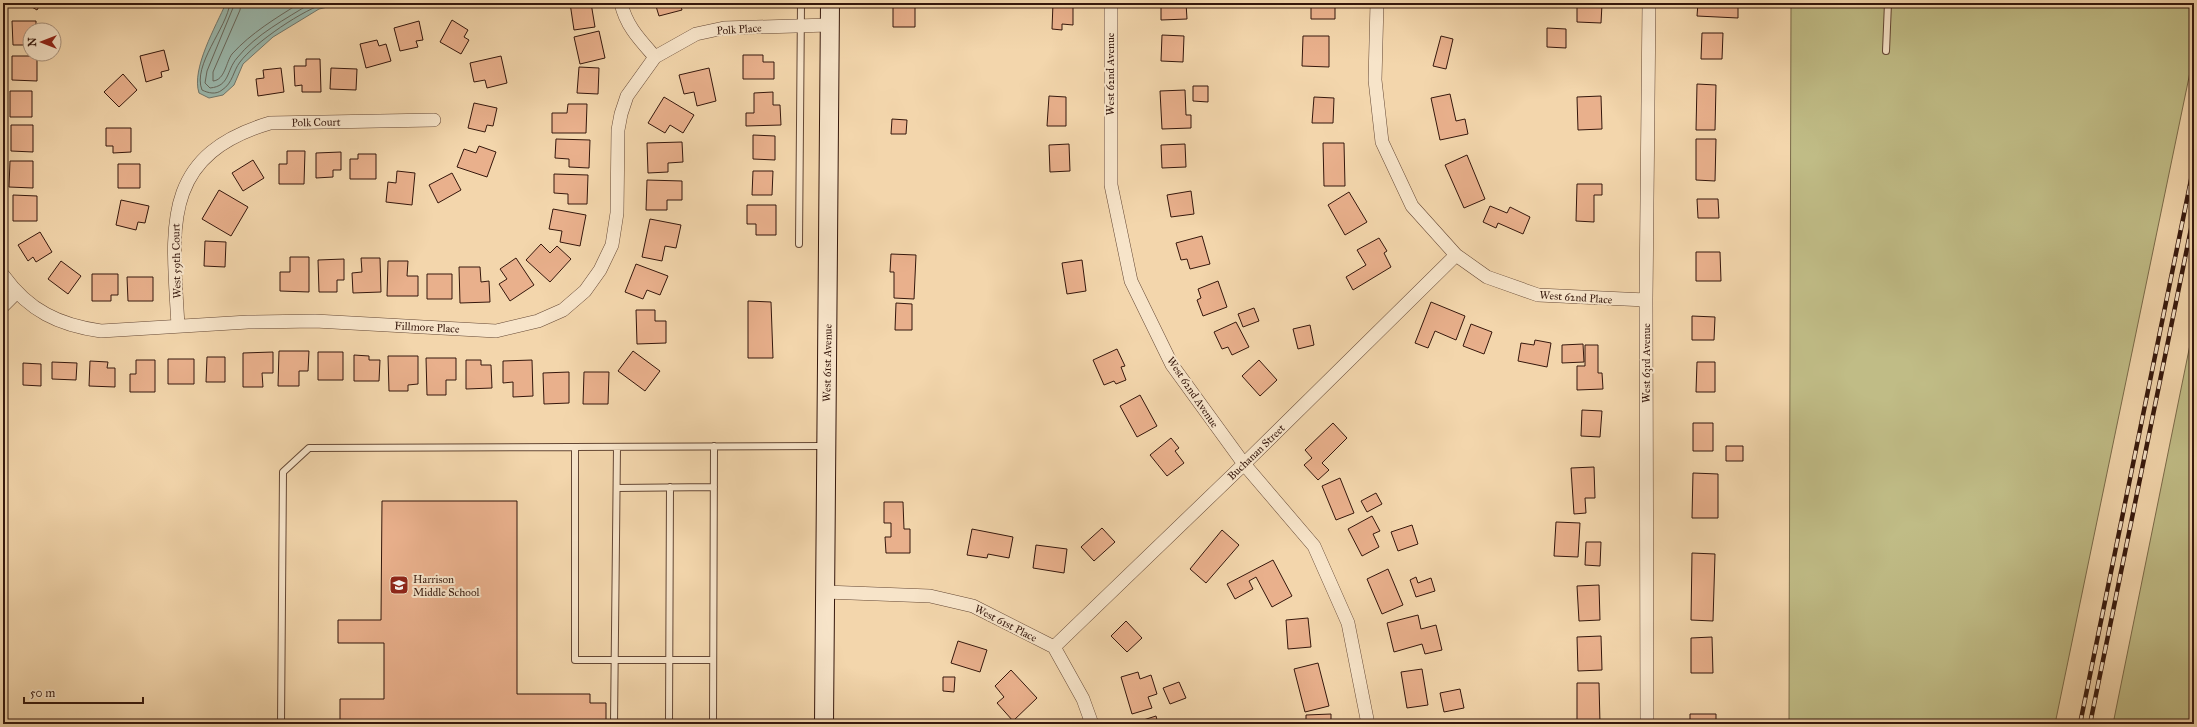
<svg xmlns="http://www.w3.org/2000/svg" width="2197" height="727" viewBox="0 0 2197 727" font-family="'IM FELL Great Primer',serif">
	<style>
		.green { fill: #c0bc86; stroke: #7a6a49 }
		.water { fill: #9bb9ae; stroke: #72786d }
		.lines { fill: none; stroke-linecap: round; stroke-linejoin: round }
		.shore { stroke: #68685d; stroke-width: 1 }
		.building { fill: #e9b08c; stroke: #35170c }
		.service-casing { stroke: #644734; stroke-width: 8 }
		.minor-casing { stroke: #644734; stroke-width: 14 }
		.secondary-casing { stroke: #35170c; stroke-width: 20 }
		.service { stroke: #f7e4c9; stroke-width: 6 }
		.minor { stroke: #f7e4c9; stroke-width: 13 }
		.secondary { stroke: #f7e4c9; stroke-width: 18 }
		.rail-casing { stroke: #35170c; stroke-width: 4.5 }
		.rail { stroke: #f7e4c9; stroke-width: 3; stroke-dasharray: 9; stroke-linecap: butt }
		.labels { text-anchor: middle; stroke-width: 4; stroke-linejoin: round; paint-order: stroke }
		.street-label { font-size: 11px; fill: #35170c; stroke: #f7e4c9 }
		.poi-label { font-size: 11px; fill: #35170c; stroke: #f7e4c9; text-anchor: start }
	</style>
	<rect width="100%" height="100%" fill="#f3d6ac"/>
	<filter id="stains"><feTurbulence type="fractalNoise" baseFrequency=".005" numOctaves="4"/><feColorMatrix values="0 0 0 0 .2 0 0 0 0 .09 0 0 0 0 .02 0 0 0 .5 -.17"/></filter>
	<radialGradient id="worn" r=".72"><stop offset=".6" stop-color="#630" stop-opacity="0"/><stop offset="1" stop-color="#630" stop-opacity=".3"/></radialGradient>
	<path class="green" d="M1791,3H2194V53L2055,724H1789Z
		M2194,325V724H2113Z"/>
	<path class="water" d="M226,3H345L319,9L273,37L243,64L234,85L223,95L209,98L199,93C191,69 216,26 226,3Z"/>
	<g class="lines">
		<path class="shore" d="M230,3C227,28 192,65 202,90C208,93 216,95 222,90C233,83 233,71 240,62C254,43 305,8 327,3
			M235,3L207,71L205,83L210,88C230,86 226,71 237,58C256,34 286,19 311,3
			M241,3L240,10L213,72V81C225,80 226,62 232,54C251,33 276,18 300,3"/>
	</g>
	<path class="building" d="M25,3H41L37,10Z
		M570,3H591L595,27L574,30Z
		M655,3H680L682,10L659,16Z
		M1053,3H1073V25L1062,24V30L1052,29Z
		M1161,3H1186L1187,19L1161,20Z
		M1311,3H1335V19H1311Z
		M1577,3L1602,4L1601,23L1577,22Z
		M1698,3H1738V18L1697,16Z
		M893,4H915V27H893Z
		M452,20L468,30L464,37L469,40L461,54L440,42Z
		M12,21H36V30H30V45H13Z
		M419,21L423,40L416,41L418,47L400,51L394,28Z
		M1547,28L1566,29V48L1547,47Z
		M599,31L605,58L580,64L574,37Z
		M1702,33H1723L1722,59H1701Z
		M1162,35L1184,36L1183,62L1161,61Z
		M1303,36H1329V67L1302,66Z
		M1441,36L1453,39L1446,69L1433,66Z
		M377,40L379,46L386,44L391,61L366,68L360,44Z
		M164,50L169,70L161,72L162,77L146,82L140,56Z
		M743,55H763V62H774V79H743Z
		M12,56H37V81L12,80Z
		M501,56L507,83L487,88L485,80L474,82L470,63Z
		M306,59H320L321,92H302V85L295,86L294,66H306Z
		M579,67L599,68L598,94L577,93Z
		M281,68L284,92L258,96L256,79L264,78L263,70Z
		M331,68L357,69L356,90L330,89Z
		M709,68L716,101L697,106L694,92L684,94L679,75Z
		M123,74L137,90L119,107L104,92Z
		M1697,84L1716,85L1715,130H1696Z
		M1193,86H1208V102L1193,101Z
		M1185,90L1186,115H1191V128L1162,129L1160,91Z
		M10,91H32V117H10Z
		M773,92V105H780L781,125L746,126V113H754V93Z
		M1450,94L1456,121L1465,119L1468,134L1440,140L1431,98Z
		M1049,96L1066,97V126H1047Z
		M1601,96L1602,129L1578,130L1577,97Z
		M664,97L694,115L683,133L670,125L665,133L648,123Z
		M1314,97L1334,98L1333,123H1312Z
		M474,103L497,108L493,126L487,125L485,132L468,128Z
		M568,104H587L586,133H552V113H567Z
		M892,119L907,120L906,134H891Z
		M11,125H33V152L11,151Z
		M106,128H131V152L113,153V146H106Z
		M753,135L775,136V160L753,159Z
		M556,139L590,140L589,168L569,167V159L555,158Z
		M1696,139H1716L1715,181L1696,180Z
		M682,142L683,162L668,163V172L648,173L647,143Z
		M1323,143H1344L1345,186H1324Z
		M1069,144L1070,171L1050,172L1049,145Z
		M1185,144L1186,167L1162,168L1161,145Z
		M479,146L496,152L487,177L457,167L464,149L476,153Z
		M287,151H305L304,184H279V164H287Z
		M341,152V170H333V177L316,178V153Z
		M358,154H376V179H350V159H358Z
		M1467,155L1485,199L1464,208L1445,165Z
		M253,160L264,178L243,191L232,173Z
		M10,161H33V188L9,187Z
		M118,164H140V188H118Z
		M397,171L415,173L412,205L386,202L388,182L396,183Z
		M753,171H773L772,195H752Z
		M452,173L461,190L438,203L429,185Z
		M554,174L588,175L587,204H568V194L554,193Z
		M647,180L682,181V200H667V210H646Z
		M1577,184H1602V195H1594V222L1576,221Z
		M219,190L248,207L231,236L202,219Z
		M1191,191L1194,214L1171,217L1167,195Z
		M1349,192L1367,222L1345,235L1328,205Z
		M13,195L37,196V221H13Z
		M1697,199H1718L1719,218H1698Z
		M121,200L149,206L145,223L138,222L136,230L116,225Z
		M747,205H776V235H756V224H747Z
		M1490,206L1507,213L1510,207L1530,217L1523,234L1498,223L1496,228L1483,222Z
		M553,209L586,215L580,246L560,242L562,231L549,229Z
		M650,219L681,225L676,248L665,246L662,261L642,257Z
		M40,232L52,252L36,262L33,257L28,261L18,245Z
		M1202,236L1210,264L1190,269L1187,259L1181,260L1176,243Z
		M1379,238L1387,251L1384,253L1391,267L1353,290L1346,277L1366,265L1357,250Z
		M205,241L226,242L225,267L204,266Z
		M541,244L550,253L557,246L571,259L550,282L526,260Z
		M1696,252H1720L1721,281H1696Z
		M891,254L916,255L914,299L894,298V272H890Z
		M290,257H309V292L280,291V272H290Z
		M361,258H380L381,292L353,293L352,273L362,272Z
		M516,258L534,285L510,301L499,284L507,279L500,269Z
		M344,259V280H337V292H319L318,260Z
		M1082,260L1086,291L1067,294L1062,263Z
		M61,261L81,276L68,294L48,279Z
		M388,261H408L407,276H418V296H387Z
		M636,264L668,276L660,295L647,290L643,299L625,292Z
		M459,267H480L481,282L489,281L490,302L460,303Z
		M92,274H118V295H111V301H92Z
		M427,274H452V299H427Z
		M127,277H153V301H128Z
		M1218,281L1227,307L1203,316L1197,300L1201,298L1198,289Z
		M748,301L771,302L773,358H748Z
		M1431,302L1465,316L1456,340L1435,331L1428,348L1415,343Z
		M896,303L912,304V330H895Z
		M1254,308L1259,321L1243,327L1238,314Z
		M636,310H655V321H666V343L637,344Z
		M1692,316L1715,317L1714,340H1692Z
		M1236,322L1249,347L1232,355L1228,347L1222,349L1214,332Z
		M1471,324L1492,332L1484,354L1463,346Z
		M1310,325L1314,345L1298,349L1293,329Z
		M1535,340L1551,343L1547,367L1518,361L1521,343L1534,345Z
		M1583,344L1584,362L1562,363V345Z
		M1585,345H1598V373H1602L1603,389L1577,390V366H1585Z
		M1117,349L1125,366L1121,367L1126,380L1116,384L1114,381L1104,385L1093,360Z
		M279,351H309L308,371H299V386H278Z
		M633,351L660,371L645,391L618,371Z
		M273,352V373H262L263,387H243V353Z
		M318,352H343V380H318Z
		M354,355L369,356V360H380L379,381H354Z
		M388,356H418V384L408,385V391H389Z
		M207,357H225V382H206Z
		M426,358H456V380H446V395H427Z
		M168,359H194V384H168Z
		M136,360H155V392H130V374H136Z
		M466,360H481V365H491L492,388L466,389Z
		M532,360L533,396L513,397V382L503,383V361Z
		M1259,360L1277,380L1260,396L1242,376Z
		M90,361L108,362L107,368H115V387L89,386Z
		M52,362L77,363L76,380L52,379Z
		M1697,362H1715V392H1696Z
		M23,363L41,364V386L23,385Z
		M569,372V403L544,404L543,373Z
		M584,372H609L608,404H583Z
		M1140,395L1157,426L1137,437L1120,406Z
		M1582,410L1602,411L1600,437L1581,436Z
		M1333,423L1347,438L1322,463L1329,470L1318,480L1304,465L1312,458L1305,450Z
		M1693,423H1713V451H1693Z
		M1171,438L1179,448L1175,451L1184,463L1167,476L1150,455Z
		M1726,446H1743V461H1726Z
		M1594,467L1595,498H1585L1586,513L1574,514L1571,468Z
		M1693,473L1718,474V518H1692Z
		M1340,478L1354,513L1336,520L1322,486Z
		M1376,493L1382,504L1367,512L1361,501Z
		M382,501H517V694H590V703H606V724H340V699H384V643H338V620H381Z
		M884,502H903L904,529H910V553H886L885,537H891V523H884Z
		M1372,516L1380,531L1373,534L1379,547L1362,556L1348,529Z
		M1556,522L1580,523L1578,557L1554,556Z
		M1412,525L1418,544L1398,551L1391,532Z
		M1102,528L1115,542L1094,561L1081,547Z
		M972,529L1013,537L1009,558L988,554L987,558L967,555Z
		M1222,530L1239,545L1206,583L1190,569Z
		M1586,542H1601L1600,566L1585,565Z
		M1036,545L1067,549L1064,573L1033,568Z
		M1692,553L1715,554L1713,621L1691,620Z
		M1273,560L1292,596L1272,607L1256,577L1249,581L1253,589L1235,599L1227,584Z
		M1388,569L1403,605L1382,614L1367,579Z
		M1416,577L1418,583L1431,578L1435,591L1416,597L1410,580Z
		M1599,585L1600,620L1579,621L1577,586Z
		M1418,615L1421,629L1436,625L1442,650L1425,654L1422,644L1394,652L1387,623Z
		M1308,618L1311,647L1288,649L1286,620Z
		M1126,621L1142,638L1127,652L1111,636Z
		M1601,636L1602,670L1578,671L1577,637Z
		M1712,637L1713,673H1691V638Z
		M958,641L987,650L980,672L951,663Z
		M1318,663L1329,706L1305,712L1294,669Z
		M1422,669L1428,705L1407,708L1401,672Z
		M1011,670L1037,698L1013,721L997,703L1004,697L995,686Z
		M1138,672L1140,679L1151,675L1157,694L1148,697L1152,708L1132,714L1121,677Z
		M943,677H955L954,692L943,691Z
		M1179,682L1186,698L1170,704L1163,688Z
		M1577,683H1599L1600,724H1577Z
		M1460,689L1464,708L1444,712L1440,693Z
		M1331,714V724H1306V715Z
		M1690,714H1716V724H1690Z
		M1156,716L1158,724H1137V722Z
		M1427,720V724H1408V722Z"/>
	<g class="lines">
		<defs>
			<path id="service" d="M1886,51L1888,3
				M799,244L801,3
				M575,447V660H713
				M617,488L714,487
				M281,724L283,472L309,448L824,446
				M614,724L617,447
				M669,724L670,487
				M713,724L714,446"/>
			<path id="minor" d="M621,3C626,26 640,40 655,57
				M1111,3V185L1131,281L1172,365L1244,464L1314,546L1348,623L1368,724
				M1377,3L1375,80L1382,142L1412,206L1456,255L1487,277L1538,295L1646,300
				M3,275C29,311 59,325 101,331L248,322L315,321L496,331L538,321L563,310L585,291L600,270L612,245L617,213L618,130L621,114L627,96L655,57L696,34L724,28L829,25
				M3,306L16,293
				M178,326C173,231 158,156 270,123L434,120
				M825,592L930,596L973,606L1054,647L1083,699L1092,724
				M1054,647L1244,464L1456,255
				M1647,724L1646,300L1649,3"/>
			<path id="secondary" d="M824,724L830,3"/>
		</defs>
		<use href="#service" class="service-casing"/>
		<use href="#minor" class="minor-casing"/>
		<use href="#secondary" class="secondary-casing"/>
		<use href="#service" class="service"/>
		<use href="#minor" class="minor"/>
		<use href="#secondary" class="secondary"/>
		<defs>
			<path id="rail" d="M2080,724L2194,165
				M2090,724L2194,214"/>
		</defs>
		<use href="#rail" class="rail-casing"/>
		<use href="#rail" class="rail"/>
	</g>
	<defs>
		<symbol id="school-square" viewBox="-11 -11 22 22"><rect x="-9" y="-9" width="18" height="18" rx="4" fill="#8f2418" stroke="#f7e4c9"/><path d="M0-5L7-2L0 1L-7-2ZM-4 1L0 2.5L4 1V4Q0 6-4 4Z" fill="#fff"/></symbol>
	</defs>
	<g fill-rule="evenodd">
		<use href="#school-square" x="388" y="574" width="22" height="22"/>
	</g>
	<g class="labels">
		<g class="street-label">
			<text transform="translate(739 29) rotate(-4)" y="4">Polk Place</text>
			<text transform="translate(1110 74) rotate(-90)" y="4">West 62nd Avenue</text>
			<text transform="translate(316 122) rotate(-1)" y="4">Polk Court</text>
			<text transform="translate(176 261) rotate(-91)" y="4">West 59th Court</text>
			<text transform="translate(1576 297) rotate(4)" y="4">West 62nd Place</text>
			<text transform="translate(427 327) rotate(3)" y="4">Fillmore Place</text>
			<text transform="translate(827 363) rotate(-89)" y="4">West 61st Avenue</text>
			<text transform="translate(1646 363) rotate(-90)" y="4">West 63rd Avenue</text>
			<text transform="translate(1193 392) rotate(56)" y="4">West 62nd Avenue</text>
			<text transform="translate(1256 452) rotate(-44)" y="4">Buchanan Street</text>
			<text transform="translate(1006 623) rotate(27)" y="4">West 61st Place</text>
		</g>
		<g class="poi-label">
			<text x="413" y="583">Harrison<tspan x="413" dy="13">Middle School</tspan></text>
		</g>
	</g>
	<rect width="2197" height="727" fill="none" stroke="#f3d6ac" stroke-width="16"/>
	<rect x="4" y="4" width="2189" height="719" fill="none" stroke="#35170c" stroke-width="2"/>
	<rect x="8" y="8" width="2181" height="711" fill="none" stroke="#35170c"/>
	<g transform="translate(42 42) rotate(270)"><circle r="19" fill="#f7e4c9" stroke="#a9927d"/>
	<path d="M0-3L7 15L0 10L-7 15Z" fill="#8f2418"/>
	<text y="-6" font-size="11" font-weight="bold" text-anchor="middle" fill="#35170c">N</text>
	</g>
	<path d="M24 697v6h119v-6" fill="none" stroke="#35170c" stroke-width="2"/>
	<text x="30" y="697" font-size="12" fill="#35170c" stroke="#f7e4c9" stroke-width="3" paint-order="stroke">50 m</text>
	<rect width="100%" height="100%" filter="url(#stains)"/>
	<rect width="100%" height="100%" fill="url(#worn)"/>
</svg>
